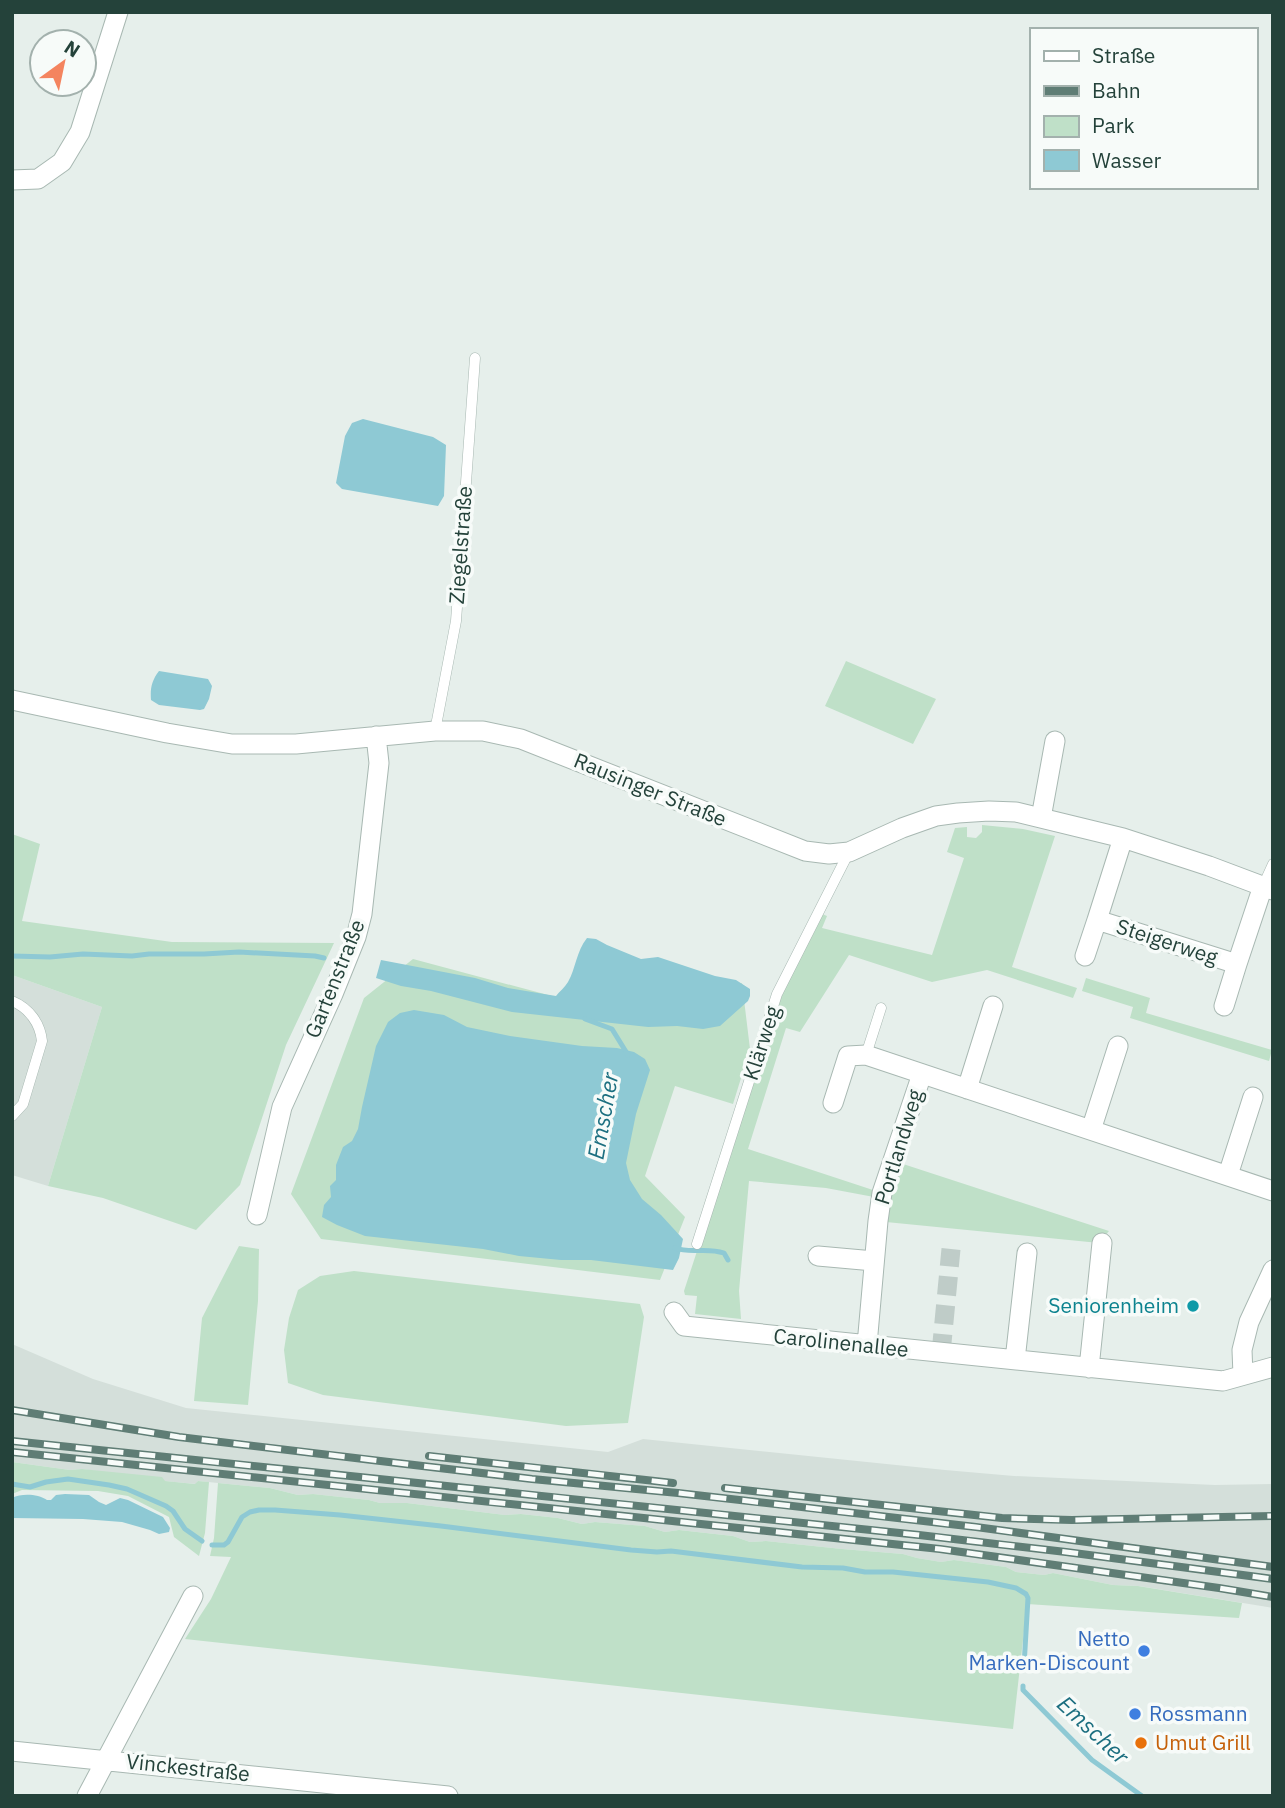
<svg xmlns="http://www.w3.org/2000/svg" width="1285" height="1808" viewBox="0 0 1285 1808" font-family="'IBM Plex Sans',sans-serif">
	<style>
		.built { fill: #d4dfda }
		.green { fill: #bfe0c8 }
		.water { fill: #8ec9d4 }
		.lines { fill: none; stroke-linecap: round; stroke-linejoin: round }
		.stream { stroke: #8ec9d4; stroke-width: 5 }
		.street-tunnel { stroke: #bfccc8; stroke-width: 19; stroke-dasharray: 19 10; stroke-linecap: butt }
		.lane-casing { stroke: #a8b8b2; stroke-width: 11 }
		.street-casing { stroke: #a8b8b2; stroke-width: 21 }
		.lane { stroke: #fff; stroke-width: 10 }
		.street { stroke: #fff; stroke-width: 19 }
		.rail-casing { stroke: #5f7d75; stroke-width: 8 }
		.rail { stroke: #f7fbf9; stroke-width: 5; stroke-dasharray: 16; stroke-linecap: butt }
		.culture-dot { fill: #0f9aa8; stroke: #f7fbf9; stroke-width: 2.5 }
		.shop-dot { fill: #3f7fe0; stroke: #f7fbf9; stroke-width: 2.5 }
		.food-dot { fill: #e8710a; stroke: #f7fbf9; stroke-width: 2.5 }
		.labels { text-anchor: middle; stroke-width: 7; stroke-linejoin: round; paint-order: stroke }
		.street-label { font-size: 21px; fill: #24423a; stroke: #f7fbf9 }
		.culture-label { font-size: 21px; fill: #0d838f; stroke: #f7fbf9; text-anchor: end }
		.shop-label { font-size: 21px; fill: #366cbe; stroke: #f7fbf9; text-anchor: end }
		.food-label { font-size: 21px; fill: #c56008; stroke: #f7fbf9; text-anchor: start }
		.water-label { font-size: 23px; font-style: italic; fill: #1c6f80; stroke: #f7fbf9 }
	</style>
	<rect width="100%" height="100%" fill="#e6efeb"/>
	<path class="built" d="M12,975L102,1007L48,1186L12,1175Z
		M12,1344L93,1379L186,1408L608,1452L643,1439L945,1470L1014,1476L1215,1485L1273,1484V1608L1139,1586L1113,1585L1053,1573L1044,1575L1016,1572L1006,1567L954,1560L941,1562L917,1558L903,1554L842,1549L766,1541L750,1542L733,1536L679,1530L665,1532L645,1526L595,1522L582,1524L558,1518L521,1514L505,1515L407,1503H380L369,1500L313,1494L298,1495L270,1488L198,1481L196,1484L164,1481L82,1469L70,1470L12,1462Z"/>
	<path class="green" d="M846,661L936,699L913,744L825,706Z
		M982,825L1023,829L1055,836L1012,967L1077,988L1073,998L987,970L932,982L849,955L800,1032L786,1028L748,1149L876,1191L874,1197L826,1188L749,1181L739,1291L741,1319L695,1314L697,1296L685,1295L684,1291L778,1003L822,914L827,916L822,928L932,955L964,858L947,852L955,828L967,827V837L976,838L982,832Z
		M12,834L40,844L22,921L172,942L334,943L286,1045L240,1185L196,1230L103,1198L48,1186L102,1007L12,975Z
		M413,959L649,1022L742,983L750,1049L733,1104L675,1086L645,1176L685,1217L660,1280L321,1239L291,1194L364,998Z
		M1086,978L1150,998L1146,1013L1272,1050L1269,1061L1130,1018L1133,1007L1082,991Z
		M900,1163L1109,1231L1099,1243L886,1222L887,1202Z
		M239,1246L259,1249L258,1301L248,1405L194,1401L202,1318Z
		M354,1271L640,1304L644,1317L628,1423L566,1426L323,1395L288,1383L284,1350L289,1318L298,1290L320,1276Z
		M12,1462L70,1470L82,1469L162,1477L165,1481L195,1484L198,1481L209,1482L205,1533L199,1556L174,1537L169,1517L128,1496L98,1491L22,1490L12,1494Z
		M218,1483L270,1488L298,1495L313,1494L369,1500L380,1503H407L505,1515L521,1514L558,1518L582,1524L595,1522L645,1526L665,1532L679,1530L733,1536L750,1542L766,1541L842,1549L903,1554L917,1558L941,1562L954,1560L1006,1567L1016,1572L1044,1575L1053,1573L1113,1585L1138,1586L1242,1603L1239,1618L1027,1604L1013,1729L185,1639L211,1599L231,1557L210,1556L214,1538Z"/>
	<path class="water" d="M363,419L433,437L446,445L444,496L438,506L342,489L336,483L345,436L352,423Z
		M159,671L208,679L212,686L209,699L204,709L200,710L159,705L151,700C150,688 152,680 159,671Z
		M587,938L596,939L607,945L641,959L658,957L715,976L736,980L750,989V996L748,1001L720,1026L703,1029L677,1026L648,1027L512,1012L431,991L401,986L376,978L381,960L475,978L508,988L556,996C559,992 565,987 568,982C576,968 576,952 587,938Z
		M414,1010L444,1015L467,1027L510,1036L582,1046L617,1048L634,1052L645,1059L650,1070L636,1114L626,1163L630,1180L642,1199L661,1215L683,1239L679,1258L673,1270L591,1260H561L519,1256L483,1249L365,1236L337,1225L322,1217L324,1205L331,1197L330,1186L336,1180V1165L343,1147L352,1141L358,1129L362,1107L376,1046L388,1022L400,1013Z
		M65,1494L89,1495L99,1502L106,1505L120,1498L128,1500L163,1517L170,1528L169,1532L159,1534L150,1530L122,1522L83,1519L12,1518V1498C22,1493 38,1494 47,1500H51L56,1495Z"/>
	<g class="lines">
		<path class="stream" d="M12,956L50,957L83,954L132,956L149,954H204L239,952L315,956L324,958
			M585,1019L612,1029L628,1055
			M675,1248C691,1254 706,1247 724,1253L728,1260
			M12,1484L30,1487L46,1482L68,1479L109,1485L127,1489L166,1506L173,1511L185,1529L202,1541
			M212,1545H224L228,1542L242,1517L250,1512L259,1510H275L340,1515L441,1526L631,1550L657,1552L671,1551L802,1567L843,1568L865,1572H893L988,1582L1016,1588L1026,1594L1028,1598L1024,1666
			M1023,1686V1690L1092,1760L1142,1796"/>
		<path class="street-tunnel" d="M941,1353L951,1249"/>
		<defs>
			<path id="lane" d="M435,731L456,621L475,358
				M1263,886L1273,864
				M12,1001C29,1008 40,1023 42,1041L23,1104L12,1116
				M866,1055L881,1008
				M697,1244L777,994L849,852"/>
			<path id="street" d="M12,180L38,179L62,162L80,132L118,12
				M12,700L167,733L232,744H296L435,731H483L521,739L805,851L829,854L849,852L902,828L936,816L958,813L989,811L1016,812L1123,838L1209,866L1273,890
				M1041,818L1055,741
				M1123,838L1097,920L1237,964L1263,886
				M1085,956L1097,920
				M1224,1006L1237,964
				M967,1089L993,1006
				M833,1103L848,1056L866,1055L1273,1191
				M1091,1130L1118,1046
				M1228,1175L1253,1097
				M257,1215L282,1107L333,994L356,937L362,914L379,763L376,736
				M818,1256L874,1261
				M674,1312L684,1326L1223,1381L1273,1367
				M867,1345L878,1221L882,1193L922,1074
				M1015,1360L1027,1253
				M1089,1368L1102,1243
				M1243,1375L1242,1350L1249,1322L1273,1270
				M12,1751L448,1796
				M87,1796L193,1596"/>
		</defs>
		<use href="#lane" class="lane-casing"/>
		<use href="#street" class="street-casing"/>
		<use href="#lane" class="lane"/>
		<use href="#street" class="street"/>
		<defs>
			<path id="rail" d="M12,1410L179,1437L532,1479L678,1493L976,1527L1273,1567
				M12,1441L919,1535L1066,1552L1273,1579
				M12,1452L940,1549L1219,1588L1273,1597
				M429,1456L673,1483
				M725,1488L1002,1518L1072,1520L1273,1516"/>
		</defs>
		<use href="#rail" class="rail-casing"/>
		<use href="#rail" class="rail"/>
	</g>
	<circle class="culture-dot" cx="1193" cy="1306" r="7"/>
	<g class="shop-dot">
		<circle cx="1144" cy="1651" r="7"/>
		<circle cx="1135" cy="1714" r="7"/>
	</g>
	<circle class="food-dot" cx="1141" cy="1743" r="7"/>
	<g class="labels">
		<g class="street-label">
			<text transform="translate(461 545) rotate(-86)" y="7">Ziegelstraße</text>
			<text transform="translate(650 790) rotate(22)" y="7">Rausinger Straße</text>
			<text transform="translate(1167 942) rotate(18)" y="7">Steigerweg</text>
			<text transform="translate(335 979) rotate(-68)" y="7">Gartenstraße</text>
			<text transform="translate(762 1043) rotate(-72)" y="7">Klärweg</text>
			<text transform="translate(899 1147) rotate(-73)" y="7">Portlandweg</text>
			<text transform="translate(841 1343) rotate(6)" y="7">Carolinenallee</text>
			<text transform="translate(188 1768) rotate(6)" y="7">Vinckestraße</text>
		</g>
		<g class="culture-label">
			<text x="1179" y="1313">Seniorenheim</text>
		</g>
		<g class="shop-label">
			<text x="1130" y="1646">Netto<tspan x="1130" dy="24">Marken-Discount</tspan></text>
			<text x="1149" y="1721" text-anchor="start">Rossmann</text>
		</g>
		<g class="food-label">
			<text x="1155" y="1750">Umut Grill</text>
		</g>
		<g class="water-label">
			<text transform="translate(603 1116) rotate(-80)" y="8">Emscher</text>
			<text transform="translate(1093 1730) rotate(43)" y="8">Emscher</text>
		</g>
	</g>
	<rect width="1285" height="1808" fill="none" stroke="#24423a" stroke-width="28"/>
	<rect x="1030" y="28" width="228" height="161" fill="#f7fbf9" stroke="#a3b1ad" stroke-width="2"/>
	<rect x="1044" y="51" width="35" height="10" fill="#ffffff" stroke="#a3b1ad" stroke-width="2"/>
	<text x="1092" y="63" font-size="21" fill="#24423a">Straße</text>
	<rect x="1044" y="86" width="35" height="10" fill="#5f7d75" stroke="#a3b1ad" stroke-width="2"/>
	<text x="1092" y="98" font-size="21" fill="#24423a">Bahn</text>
	<rect x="1044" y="116" width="35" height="21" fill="#bfe0c8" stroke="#a3b1ad" stroke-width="2"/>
	<text x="1092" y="133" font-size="21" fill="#24423a">Park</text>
	<rect x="1044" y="150" width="35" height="21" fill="#8ec9d4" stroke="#a3b1ad" stroke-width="2"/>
	<text x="1092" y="168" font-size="21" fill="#24423a">Wasser</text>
	<g transform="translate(63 63) rotate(33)"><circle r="33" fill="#f7fbf9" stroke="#a3b1ad" stroke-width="2"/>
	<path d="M0-5L12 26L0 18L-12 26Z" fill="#f4845f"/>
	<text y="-10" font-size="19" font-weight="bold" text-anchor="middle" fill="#24423a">N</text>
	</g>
</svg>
